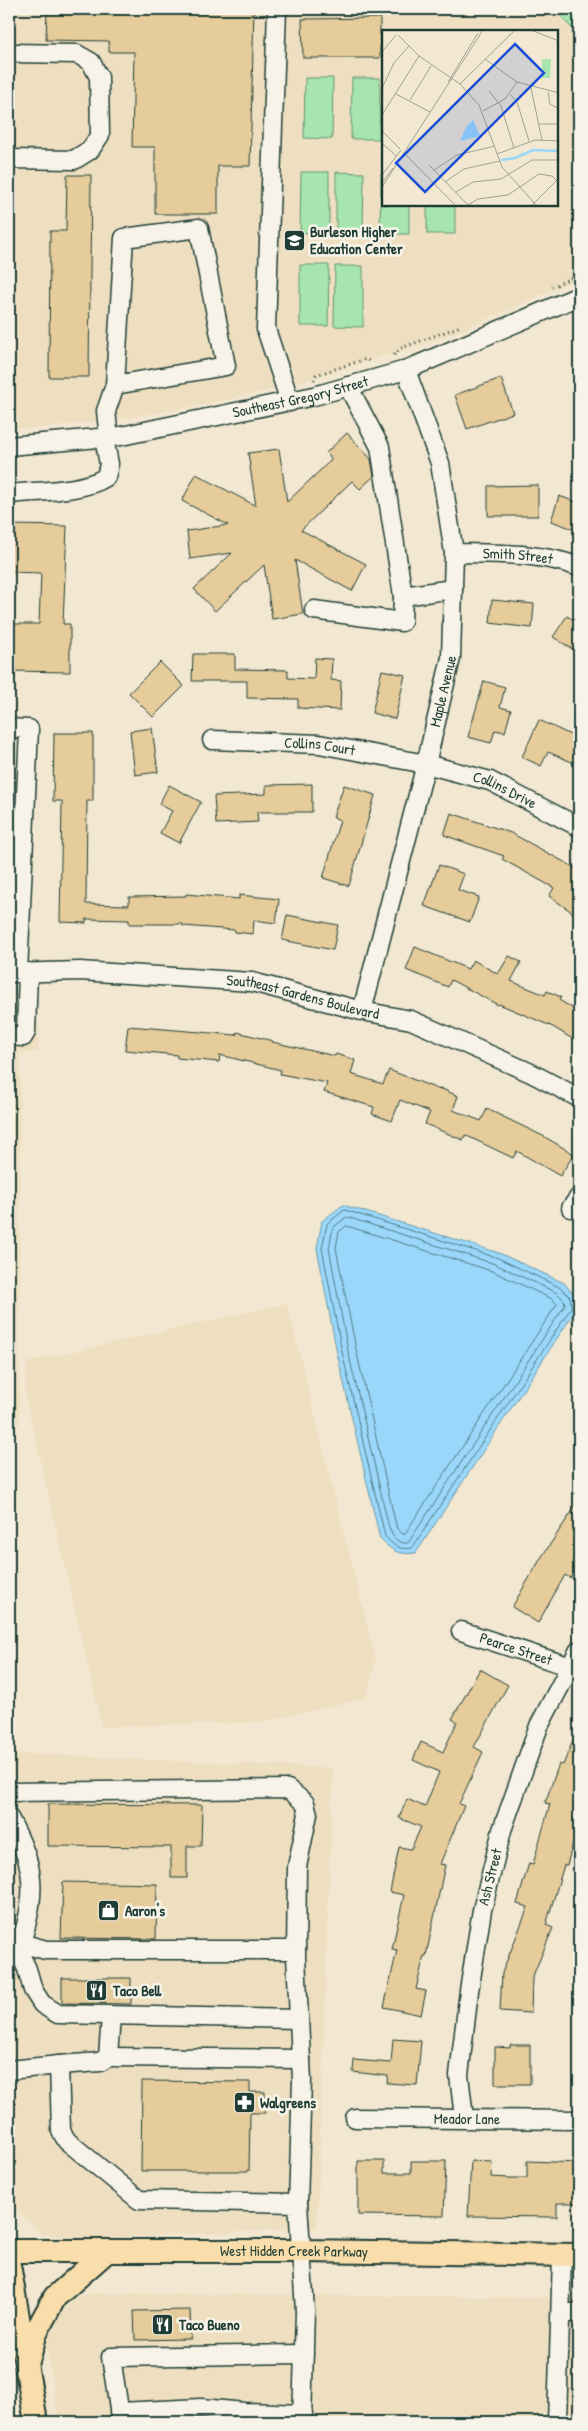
<svg xmlns="http://www.w3.org/2000/svg" width="588" height="2431" viewBox="0 0 588 2431" font-family="'Patrick Hand',sans-serif">
	<style>
		.built { fill: #eedfc1; fill-rule: evenodd }
		.green { fill: #a6e6ae; stroke: #629271 }
		.water { fill: #9ad8fb; stroke: #699aab }
		.lines { fill: none; stroke-linecap: round; stroke-linejoin: round }
		.shore { stroke: #507b84; stroke-width: 1 }
		.building { fill: #e6cc9b; stroke: #1f3d34 }
		.minor-casing { stroke: #1f3d34; stroke-width: 21 }
		.major-casing { stroke: #1f3d34; stroke-width: 26 }
		.path { stroke: #1f3d34; stroke-width: 3; stroke-dasharray: 1 4; stroke-linecap: butt }
		.minor { stroke: #f7f3e8; stroke-width: 18 }
		.major { stroke: #f9deab; stroke-width: 22 }
		.labels { text-anchor: middle; stroke-width: 5; stroke-linejoin: round; paint-order: stroke }
		.poi-label { font-size: 15px; font-weight: bold; fill: #1f3d34; stroke: #f7f3e8; text-anchor: start }
		.street-label { font-size: 15px; fill: #1f3d34; stroke: #f7f3e8 }
		.inset-river { fill: none; stroke: #9ad8fb; stroke-width: 2.5 }
		.inset-road { fill: none; stroke: #9ea392; stroke-width: 1 }
		.view { fill: #1d4ed8; fill-opacity: 0.15; stroke: #1d4ed8; stroke-width: 2.5 }
		.inset-edge { fill: none; stroke: #1f3d34; stroke-width: 2.5 }
	</style>
	<rect width="100%" height="100%" fill="#f2e7d1"/>
	<filter id="ink" filterUnits="userSpaceOnUse"><feTurbulence type="fractalNoise" baseFrequency=".02" numOctaves="2"/><feDisplacementMap in="SourceGraphic" scale="10" xChannelSelector="R" yChannelSelector="G"/><feConvolveMatrix kernelMatrix="1 2 1 2 8 2 1 2 1" color-interpolation-filters="sRGB"/></filter>
	<g filter="url(#ink)">
		<path class="built" d="M9,9H579V278L472,326L422,345L275,389L199,406L121,419L42,428H9ZM383,31H557V205H383Z
			M9,1000H38V1052L20,1053L19,1425H9Z
			M287,1303L376,1661L366,1698L262,1722L102,1727L25,1394L27,1362Z
			M9,1753L333,1768L317,2228L87,2239L41,2234L18,2210L9,2169Z
			M92,2293L579,2298V2422H59L45,2336L51,2317L68,2300Z"/>
		<path class="green" d="M554,9H579V36Z
			M305,78H333L332,139L304,138Z
			M352,78H380L379,139H351Z
			M301,172H329V233H300Z
			M336,172L364,173L363,233H336Z
			M381,173H383V205H409V234H380Z
			M427,205H455V234H427Z
			M300,265H329L328,326H300Z
			M335,266H363V327L334,326Z"/>
		<path class="water" d="M343,1205L499,1253L564,1283L574,1295L577,1308L416,1553C398,1555 392,1551 380,1539L337,1353L317,1248L322,1221Z"/>
		<g class="lines">
			<path class="shore" d="M345,1210L498,1258L561,1288L570,1297L571,1308L412,1548C399,1550 393,1546 385,1536L342,1352L322,1248L327,1224Z
				M347,1217L495,1264L557,1293L564,1300L565,1305L408,1543C393,1544 390,1531 387,1519L348,1351L329,1248L333,1228Z
				M347,1226L492,1271L552,1299L557,1304L404,1535L397,1529L394,1517L356,1349L336,1248L339,1232Z"/>
		</g>
		<path class="building" d="M47,9H254L250,166H218V214H155V147H132L134,52H109V41L46,40Z
			M380,18V58H303L302,19Z
			M67,175H91L89,377H49L50,231H66Z
			M501,378L513,413L467,429L455,395Z
			M347,433L371,459L374,476L360,489L352,481L301,530L366,564L352,591L295,560L303,614L272,619L264,565L215,611L194,589L232,553L190,559L187,531L228,525L182,501L196,474L256,506L248,453L279,449L287,502L332,459L326,453Z
			M538,485V516H488V486Z
			M559,496L579,503V531L551,521Z
			M9,525L67,526L63,624H70V672L9,671V624H39L41,573L9,572Z
			M492,600L534,604L532,628L490,623Z
			M567,616L579,623V653L553,637Z
			M193,654H235V669L288,670V678L314,679L315,658L332,659L331,680L341,681L340,710L298,708V699L247,698V681H192Z
			M160,662L184,686L153,717L129,693Z
			M382,670L405,675L395,719L372,713Z
			M484,681L505,687L500,707L511,710L505,732L495,730L491,743L468,737Z
			M539,720L579,739V765L548,752L541,766L522,757Z
			M152,728L158,772L135,775L130,731Z
			M54,733H93V801H87L86,904L129,905V897L186,896V894L239,899V895L279,899L276,923L254,920L253,934L235,932V930L183,926V924H129V920L86,919V923L60,922L62,801H53Z
			M312,784V812H257L258,822L216,824L214,796L266,794V785Z
			M169,785L201,802L179,843L160,833L172,811L159,804Z
			M344,785L375,795L349,886L323,878L340,820L333,817Z
			M451,813L511,833L579,870V917L549,896L554,888L502,859L504,856L444,835Z
			M439,865L464,874L458,890L479,897L470,922L424,906Z
			M287,915L338,925L333,950L282,940Z
			M415,947L468,969L473,960L498,974L509,956L521,962L511,981L545,995L547,991L561,997L559,1000L579,1012V1043L553,1027L499,1004L498,1005L451,980L448,987L406,970Z
			M128,1026L236,1035L237,1032L273,1041L272,1042L335,1056L336,1054L355,1060L351,1074L383,1084L389,1070L440,1090V1088L458,1096L453,1110L481,1121L487,1109L543,1136L574,1154L560,1176L517,1151L513,1158L465,1135L463,1140L425,1124L430,1112L400,1100L392,1121L372,1114L374,1107L324,1092L327,1083L280,1074L281,1070L220,1055L219,1062L177,1058V1055L125,1050Z
			M579,1501V1549L572,1560L579,1565L570,1578L565,1575L538,1623L512,1607L541,1558Z
			M480,1669L508,1685L474,1747L483,1752L459,1804L464,1806L440,1864L445,1865L426,1956H424L416,1989L426,1991L421,2015L384,2007L397,1950L392,1949L404,1895L390,1892L399,1847L411,1849L421,1827L399,1818L407,1799L425,1807L439,1772L413,1760L421,1742L443,1752L457,1722L452,1719Z
			M579,1726V1806L573,1822L578,1824L567,1865H564L546,1925L553,1928L532,1978L531,2013L500,2011L502,1973L528,1907L517,1904L529,1863L533,1864L550,1804L545,1803L559,1764L563,1765Z
			M48,1804L202,1805L201,1846H187V1878H171V1847L48,1846Z
			M63,1882L157,1884L156,1939L61,1938Z
			M62,1978H131V2004L62,2003Z
			M393,2039L421,2041L417,2085L387,2083L388,2076L353,2072L354,2060L391,2063Z
			M510,2045H530V2084H495V2047L510,2048Z
			M142,2081L250,2082V2092H265V2113H250L249,2171H141Z
			M358,2161H384V2173H411V2161H446L444,2216L358,2215Z
			M471,2161L492,2162L491,2177L509,2178H527V2161L579,2163V2203H557V2217L468,2216Z
			M190,2310L191,2339L135,2340L134,2311Z"/>
		<g class="lines">
			<defs>
				<g id="minor">
					<path d="M277,9L266,329L290,402"/>
					<path d="M9,53L77,54L91,62L99,77L100,135L90,150L74,160L9,159"/>
					<path d="M348,386L380,447L403,596L453,589"/>
					<path d="M109,438L106,411L115,385L124,238L199,228L226,366L115,385"/>
					<path id="s1" d="M9,446L121,436L314,396L406,370L579,296"/>
					<path d="M9,494C37,491 83,492 106,477L109,464L104,438"/>
					<path id="s2" d="M454,553C496,554 539,552 579,567"/>
					<path d="M314,610L402,622L403,596"/>
					<path d="M9,728L29,729L18,973"/>
					<path id="s3" d="M212,740L319,744L426,764L490,781L579,827"/>
					<path id="s4" d="M9,973L80,971L252,982L362,1011L411,1020L531,1073L579,1098"/>
					<path id="s5" d="M362,1011L426,764L451,658L454,553L440,463L406,370"/>
					<path d="M9,1036L23,1037L26,1032L28,972"/>
					<path d="M571,1208L579,1197"/>
					<path id="s6" d="M461,1631L571,1667"/>
					<path d="M9,1792L288,1789L305,1803L308,1814L297,1867L296,1956L302,2081L298,2203"/>
					<path d="M9,1818C33,1862 38,1887 23,1936L9,1938"/>
					<path d="M9,1940L46,1950H296"/>
					<path d="M9,1943L21,1956L27,1969L33,1990L42,2004L58,2014L299,2019"/>
					<path d="M108,2057L301,2059"/>
					<path d="M59,2065L100,2062L108,2057L111,2016"/>
					<path d="M9,2070L59,2065L61,2131L67,2141L139,2200L298,2203L305,2311L302,2422"/>
					<path id="s7" d="M355,2118L579,2120"/>
					<path id="s8" d="M464,2118L459,2075L469,1991L482,1910L502,1830L539,1726L579,1650"/>
					<path d="M561,2313H579"/>
					<path d="M119,2412L201,2408L245,2412L303,2414"/>
					<path d="M121,2422L111,2357L304,2354"/>
					<path d="M557,2422L562,2255"/>
				</g>
				<g id="major">
					<path id="s9" d="M9,2251H301L579,2255"/>
					<path d="M9,2265L36,2422"/>
					<path d="M28,2361L36,2332L55,2297L106,2252"/>
				</g>
			</defs>
			<use href="#minor" class="minor-casing"/>
			<use href="#major" class="major-casing"/>
			<path class="path" d="M552,287L579,274
				M394,355L401,348L461,326
				M314,380L316,375L366,359L371,363"/>
			<use href="#minor" class="minor"/>
			<use href="#major" class="major"/>
		</g>
	</g>
	<defs>
		<symbol id="university-square" viewBox="-11 -11 22 22"><rect x="-9" y="-9" width="18" height="18" rx="4" fill="#1f3d34" stroke="#f7f3e8"/><path d="M0-5L7-2L0 1L-7-2ZM-4 1L0 2.5L4 1V4Q0 6-4 4Z" fill="#fff"/></symbol>
		<symbol id="shop-square" viewBox="-11 -11 22 22"><rect x="-9" y="-9" width="18" height="18" rx="4" fill="#1f3d34" stroke="#f7f3e8"/><path d="M-5-2.5h2.3a2.7 3.5 0 0 1 5.4 0H5L5.5 6h-11ZM-1.5-2.5h3a1.5 2.3 0 0 0-3 0Z" fill="#fff"/></symbol>
		<symbol id="restaurant-square" viewBox="-11 -11 22 22"><rect x="-9" y="-9" width="18" height="18" rx="4" fill="#1f3d34" stroke="#f7f3e8"/><path d="M-5-6h1v4h1v-4h1v4h1v-4h1v5L-1.5 .5V6h-2V.5L-5-1ZM5-6V6H3V1.5H1.5Q1.5-4 5-6Z" fill="#fff"/></symbol>
		<symbol id="pharmacy-square" viewBox="-11 -11 22 22"><rect x="-9" y="-9" width="18" height="18" rx="4" fill="#1f3d34" stroke="#f7f3e8"/><path d="M-2-6h4v4h4v4h-4v4h-4v-4h-4v-4h4Z" fill="#fff"/></symbol>
	</defs>
	<g fill-rule="evenodd">
		<use href="#university-square" x="282" y="228" width="25" height="25"/>
		<use href="#shop-square" x="96" y="1898" width="25" height="25"/>
		<use href="#restaurant-square" x="84" y="1978" width="25" height="25"/>
		<use href="#pharmacy-square" x="232" y="2090" width="25" height="25"/>
		<use href="#restaurant-square" x="150" y="2312" width="25" height="25"/>
	</g>
	<g class="labels">
		<g class="poi-label">
			<text x="310" y="237">Burleson Higher<tspan x="310" dy="17">Education Center</tspan></text>
			<text x="125" y="1916">Aaron's</text>
			<text x="113" y="1996">Taco Bell</text>
			<text x="260" y="2108">Walgreens</text>
			<text x="179" y="2330">Taco Bueno</text>
		</g>
		<g class="street-label">
			<text dy="5" stroke="none"><textPath href="#s1" startOffset="296">Southeast Gregory Street</textPath></text>
			<text dy="5" stroke="none"><textPath href="#s2" startOffset="64">Smith Street</textPath></text>
			<text dy="5" stroke="none"><textPath href="#s5" startOffset="330">Maple Avenue</textPath></text>
			<text dy="5" stroke="none"><textPath href="#s3" startOffset="108">Collins Court</textPath></text>
			<text dy="5" stroke="none"><textPath href="#s3" startOffset="299">Collins Drive</textPath></text>
			<text dy="5" stroke="none"><textPath href="#s4" startOffset="296">Southeast Gardens Boulevard</textPath></text>
			<text dy="5" stroke="none"><textPath href="#s6" startOffset="58">Pearce Street</textPath></text>
			<text dy="5" stroke="none"><textPath href="#s8" startOffset="244">Ash Street</textPath></text>
			<text dy="5" stroke="none"><textPath href="#s7" startOffset="112">Meador Lane</textPath></text>
			<text dy="5" stroke="none"><textPath href="#s9" startOffset="285">West Hidden Creek Parkway</textPath></text>
		</g>
	</g>
	<g transform="translate(382 30)">
		<rect width="176" height="176" fill="#f2e7d1"/>
		<path d="M160,29H169L168,48H160Z" fill="#a6e6ae"/>
		<path d="M91,90L98,106L78,111L84,97Z" fill="#9ad8fb"/>
		<path class="inset-river" d="M119,130L133,128L151,120L177,121"/>
		<path class="inset-road" d="M149,0L177,11M16,5L37,26L78,54L97,75L120,137L155,176M0,22L14,5M103,29L135,52L177,63M66,52L96,3M78,54L133,0M0,58L12,33L27,16M149,58L160,110M107,61L119,76L132,118M166,62L168,74L177,79M14,64L48,82M128,64L135,72L147,111M28,70L49,36M101,81L123,69L135,52M0,85L37,26M157,94H177M0,101L18,119M0,113L14,126M23,124L74,176M115,124L153,110L177,111M47,135L86,175M52,140L75,125L113,116M0,145L19,120M63,152L82,139L118,131M0,153L11,138M0,157L101,0M74,162L91,152L119,149L150,130H177M84,176L96,169L126,165L157,144L170,146L174,150M149,176L177,148"/>
		<path class="view" d="M133,14L162,43L43,162L14,133Z"/>
		<rect width="176" height="176" class="inset-edge"/>
	</g>
	<rect width="588" height="2431" fill="none" stroke="#f7f3e8" stroke-width="30"/>
	<rect x="15" y="15" width="558" height="2401" fill="none" stroke="#1f3d34" stroke-width="2" filter="url(#ink)"/>
</svg>
